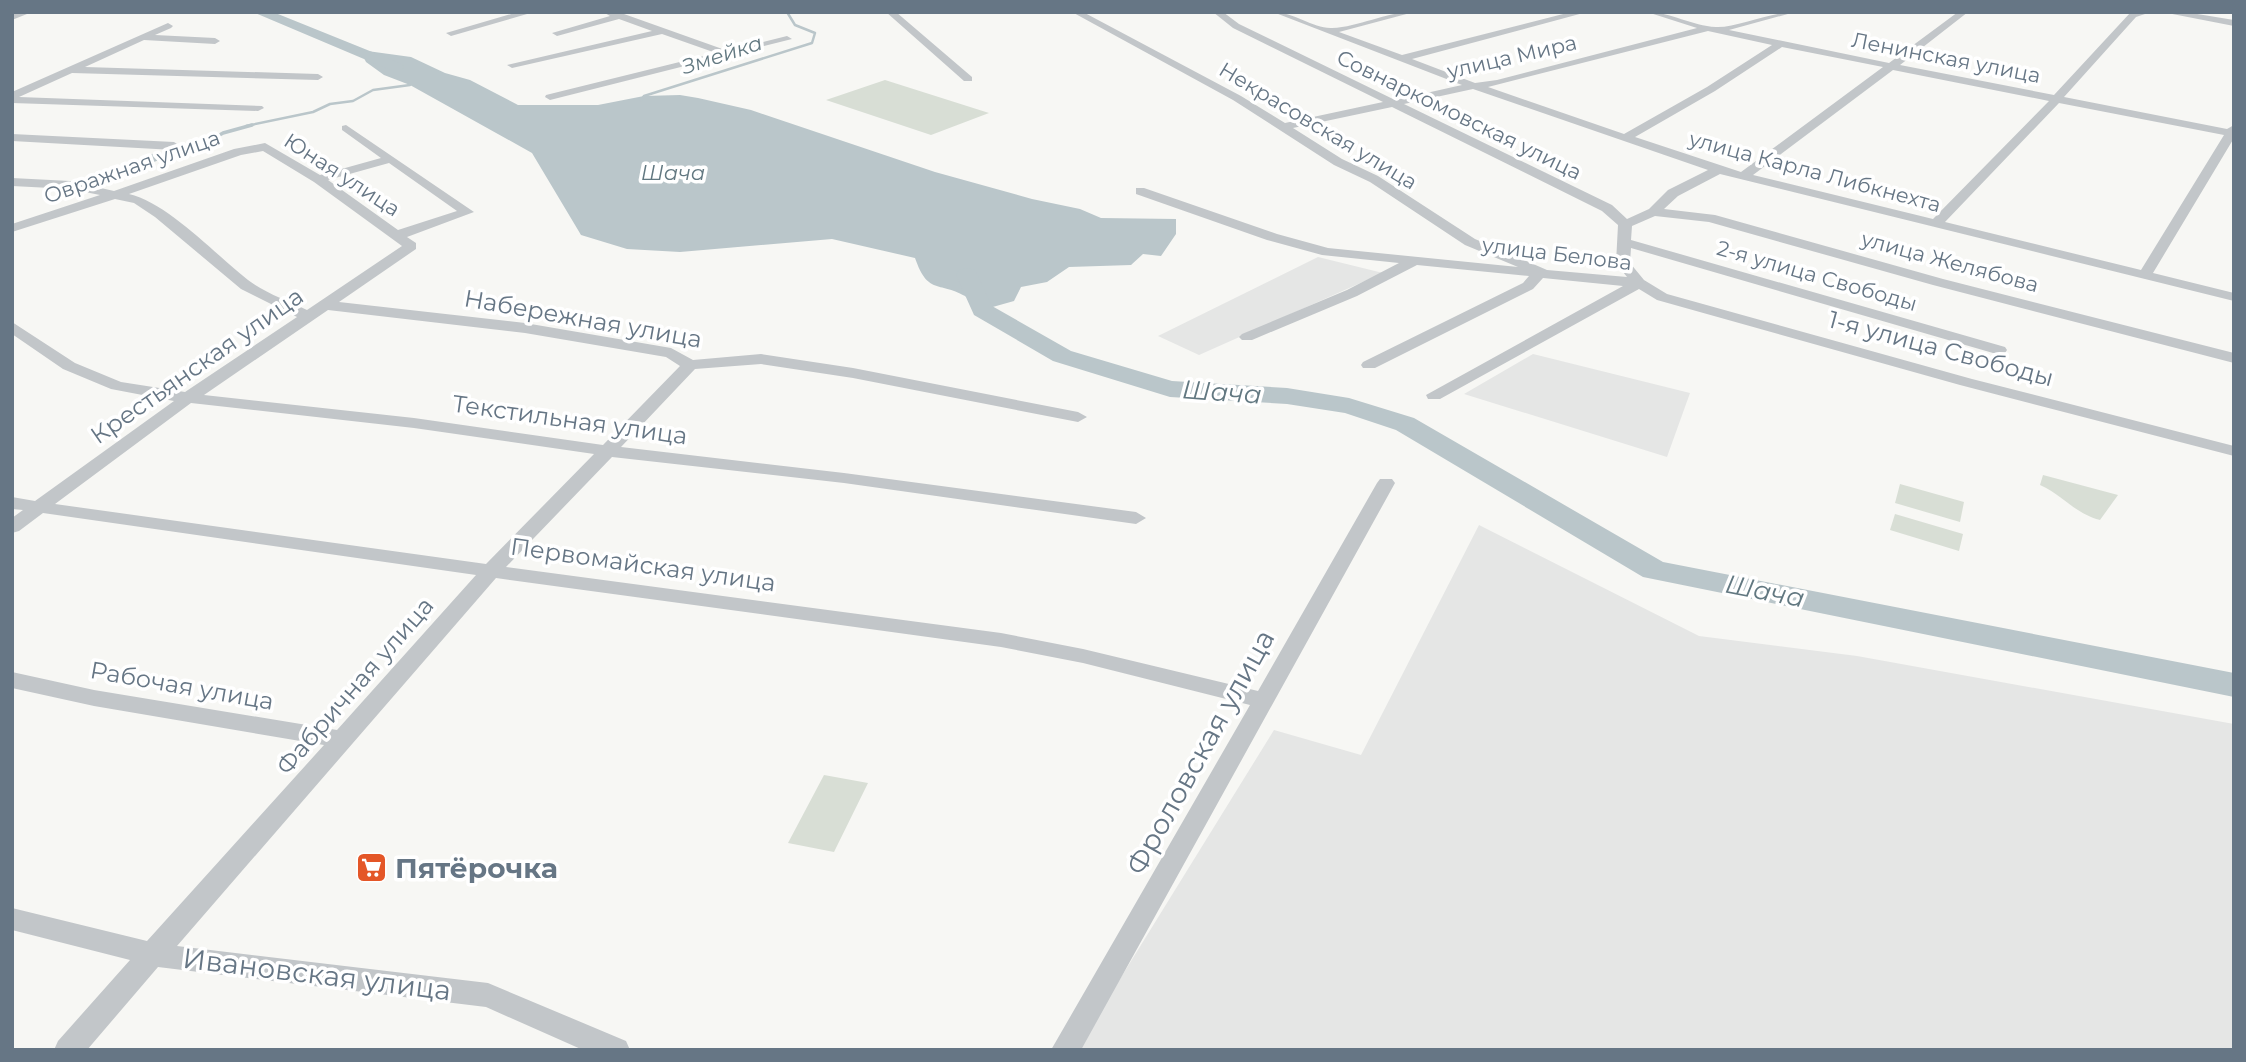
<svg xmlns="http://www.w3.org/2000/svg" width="2246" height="1062" viewBox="0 0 2246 1062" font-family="Montserrat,sans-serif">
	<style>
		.built { fill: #e5e6e5 }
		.green { fill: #d8ded5 }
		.water { fill: #bac6ca }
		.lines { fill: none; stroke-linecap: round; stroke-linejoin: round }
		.stream-far1 { stroke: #bac6ca; stroke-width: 2.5 }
		.stream { stroke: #bac6ca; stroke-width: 3.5 }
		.river { fill: #bac6ca; fill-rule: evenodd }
		.minor { fill: #c2c6c9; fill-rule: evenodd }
		.labels { text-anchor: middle; stroke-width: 7; stroke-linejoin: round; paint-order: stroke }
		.far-water-label { font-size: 21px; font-style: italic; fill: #627881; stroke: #fff }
		.far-street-label { font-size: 21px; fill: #667685; stroke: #fff }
		.street-label { font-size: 24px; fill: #667685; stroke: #fff }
		.water-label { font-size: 26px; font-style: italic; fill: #627881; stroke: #fff }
		.near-street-label { font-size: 28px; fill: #667685; stroke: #fff }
		.near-poi-label { font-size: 28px; font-weight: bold; fill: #667685; stroke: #fff; text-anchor: start }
	</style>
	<rect width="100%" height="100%" fill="#f7f7f4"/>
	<path class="built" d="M1318,257L1383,273L1199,355L1158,336Z
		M1533,354L1690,393L1667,457L1464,394Z
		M1479,525L1699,636L1857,656L2234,724V1050H1076L1274,730L1361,755Z"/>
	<path class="green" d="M885,80L989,113L931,135L826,100Z
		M2043,475L2118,495L2100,520C2074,513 2064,496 2040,485Z
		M1900,484L1964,502L1960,522L1895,503Z
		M1895,514L1963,534L1959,551L1890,530Z
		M824,775L868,783L834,852L788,843Z"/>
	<path class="water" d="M360,50L411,57L445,73L470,80L518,105H598L644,96L680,95L698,98L751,110L935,172L1032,199L1080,209L1101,218L1176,219V234L1161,256L1143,254L1131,265L1069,267L1047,282L1021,287L1014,301L982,310C977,306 971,300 965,296C938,281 928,295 915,258L832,239L680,252L627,249L581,235L532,153L410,85L384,75L366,62Z
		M157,152L170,156L127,172L102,175Z"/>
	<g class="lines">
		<path class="stream-far1" d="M641,100L644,96L812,43L815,33L795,25L787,12
			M246,126L313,112L330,104L353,101L373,90L410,85"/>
		<path class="stream" d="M167,155L199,147L223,133L252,125"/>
		<path class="river" d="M253,12H273L402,64L404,67L402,70H390Z
			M967,268L975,270L992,306L1071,351L1172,381L1287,388L1349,398L1414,418L1663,562L2234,673V697L1643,577L1396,430L1345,413L1287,404L1170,397L1053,361L974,315L956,275L959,270Z"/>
		<path class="minor" d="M28,12L27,14L12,20V14Z
			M518,12H534L451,36L446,33Z
			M603,12L624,14L728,51L787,36L792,39L550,100L545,97L546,95L716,53L662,34L512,68L507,65L652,31L619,19L557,36L552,33L610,16Z
			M886,12H896L972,77V81H964Z
			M1072,12H1083L1241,96L1285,123L1383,102L1233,28L1213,12H1223L1239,24L1395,100L1462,85L1273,12C1294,12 1314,29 1332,28C1359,27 1385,12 1414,12L1339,32L1402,55L1571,12H1587L1412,59L1475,83L1497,80L1697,28L1647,12C1671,12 1692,26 1716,27C1736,28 1769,12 1795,12L1729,30L1889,63L1958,12H1968L1900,65L2054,95L2130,13L2151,12L2136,17L2064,97L2227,129L2234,125V138L2153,273L2234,293V301L1720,174L1678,196L1664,209L1715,215L1943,279L2234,353V363L1933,285L1709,222L1655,216L1632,226L1631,240L2005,347L2007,350L2005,353H1993L1631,248L1630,263L1644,280L1667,294L1972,379L2234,446V456L1960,385L1657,300L1639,289L1440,399H1428L1426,395L1623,286L1543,278L1533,289L1375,368H1363L1361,365L1363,362L1523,283L1529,276L1417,265L1357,296L1252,340H1242L1239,337L1242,334L1347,290L1399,263L1322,255L1267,240L1136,194V188H1144L1277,234L1328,248L1518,267L1465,245L1370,182L1334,165L1233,100ZM1708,31L1772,45L1707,87L1624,134L1488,87ZM1782,47L1883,67L1741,172L1635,137L1715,91ZM1893,70L2049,101L1933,219L1753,175ZM1473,89L1708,170L1668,190L1649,209L1627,219L1612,205L1404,104ZM2059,103L2224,135L2141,270L1945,222ZM1392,107L1602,211L1618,225L1616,263L1627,277L1547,270L1475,239L1378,176L1342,159L1293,128Z
			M2162,12H2185L2234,20V26Z
			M168,23L173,26L171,28L155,35L215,38L220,41L215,44L144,40L85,67L318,74L323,77L318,80L72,73L19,97L262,106L264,108L258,111L12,103V92Z
			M346,125L474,212L407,237L416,243V249L339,302L525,323L671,348L693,360L761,354L853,368L1078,412L1087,417L1078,422L853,378L761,364L695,369L621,447L844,473L1136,512L1146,518L1136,524L844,483L612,457L506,567L1001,633L1083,649L1258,691L1377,483L1380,479H1392L1395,483L1081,1050H1051L1250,705L1083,663L1001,647L496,578L177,946L488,983L626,1041L630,1050H583L486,1007L158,967L87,1050H54L58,1041L130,960L12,930V908L147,941L324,745L94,706L12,688V672L94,690L337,730L476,575L43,513L19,531L12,533V518L23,510L12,509V497L35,501L174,401L111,389L63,369L12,334V322L75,363L121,382L185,392L297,317L241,289L155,217L134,203L115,199L12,232V224L100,195L70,189L12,186V178L70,181L114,191L234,149L265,143L320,175L381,158L342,130V126ZM263,151L314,182L402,246L307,310C288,301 265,293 248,280C216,255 168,203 129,194L241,155ZM389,163L457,211L398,230L328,180ZM328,310L525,333L666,357L680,366L603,445L414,418L204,395ZM191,403L414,428L594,454L486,564L55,504Z
			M12,134L174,142L180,146L174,150L12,141Z"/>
	</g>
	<defs>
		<symbol id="supermarket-square" viewBox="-11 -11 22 22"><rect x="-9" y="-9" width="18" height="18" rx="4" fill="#e45627" stroke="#fff"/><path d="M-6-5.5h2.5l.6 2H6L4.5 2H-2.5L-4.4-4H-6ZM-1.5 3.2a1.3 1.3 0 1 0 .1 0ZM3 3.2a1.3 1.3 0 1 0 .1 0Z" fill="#fff"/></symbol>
	</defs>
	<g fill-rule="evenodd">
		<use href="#supermarket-square" x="354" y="850" width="35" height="35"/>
	</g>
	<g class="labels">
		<g class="far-water-label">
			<text transform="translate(722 55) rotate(-18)" y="7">Змейка</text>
			<text x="673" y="180">Шача</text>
		</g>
		<g class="far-street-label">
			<text transform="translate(1512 57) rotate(-13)" y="7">улица Мира</text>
			<text transform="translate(1946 58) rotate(11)" y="7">Ленинская улица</text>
			<text transform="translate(1459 115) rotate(26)" y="7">Совнаркомовская улица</text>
			<text transform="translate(1318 126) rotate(31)" y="7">Некрасовская улица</text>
			<text transform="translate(132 167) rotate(-19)" y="7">Овражная улица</text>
			<text transform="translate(1815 172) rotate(15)" y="7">улица Карла Либкнехта</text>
			<text transform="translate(342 175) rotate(33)" y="7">Юная улица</text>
			<text transform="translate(1557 254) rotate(7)" y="7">улица Белова</text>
			<text transform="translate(1950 262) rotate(15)" y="7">улица Желябова</text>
			<text transform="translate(1817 276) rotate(16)" y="7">2-я улица Свободы</text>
		</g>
		<g class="street-label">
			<text transform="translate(583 319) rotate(10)" y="8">Набережная улица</text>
			<text transform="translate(1941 349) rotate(15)" y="8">1-я улица Свободы</text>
			<text transform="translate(197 366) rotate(-35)" y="8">Крестьянская улица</text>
			<text transform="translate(570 420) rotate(8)" y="8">Текстильная улица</text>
			<text transform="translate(643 565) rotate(8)" y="8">Первомайская улица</text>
			<text transform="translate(182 686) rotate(10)" y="8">Рабочая улица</text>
			<text transform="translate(355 686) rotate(-49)" y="8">Фабричная улица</text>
		</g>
		<g class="water-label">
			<text transform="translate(1222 392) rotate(4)" y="9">Шача</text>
			<text transform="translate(1765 591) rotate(11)" y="9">Шача</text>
		</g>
		<g class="near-street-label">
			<text transform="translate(1200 752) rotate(-61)" y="10">Фроловская улица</text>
			<text transform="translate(317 974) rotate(7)" y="10">Ивановская улица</text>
		</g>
		<g class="near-poi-label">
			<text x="395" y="878">Пятёрочка</text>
		</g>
	</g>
	<rect width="2246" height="1062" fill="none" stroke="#667685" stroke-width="28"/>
</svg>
